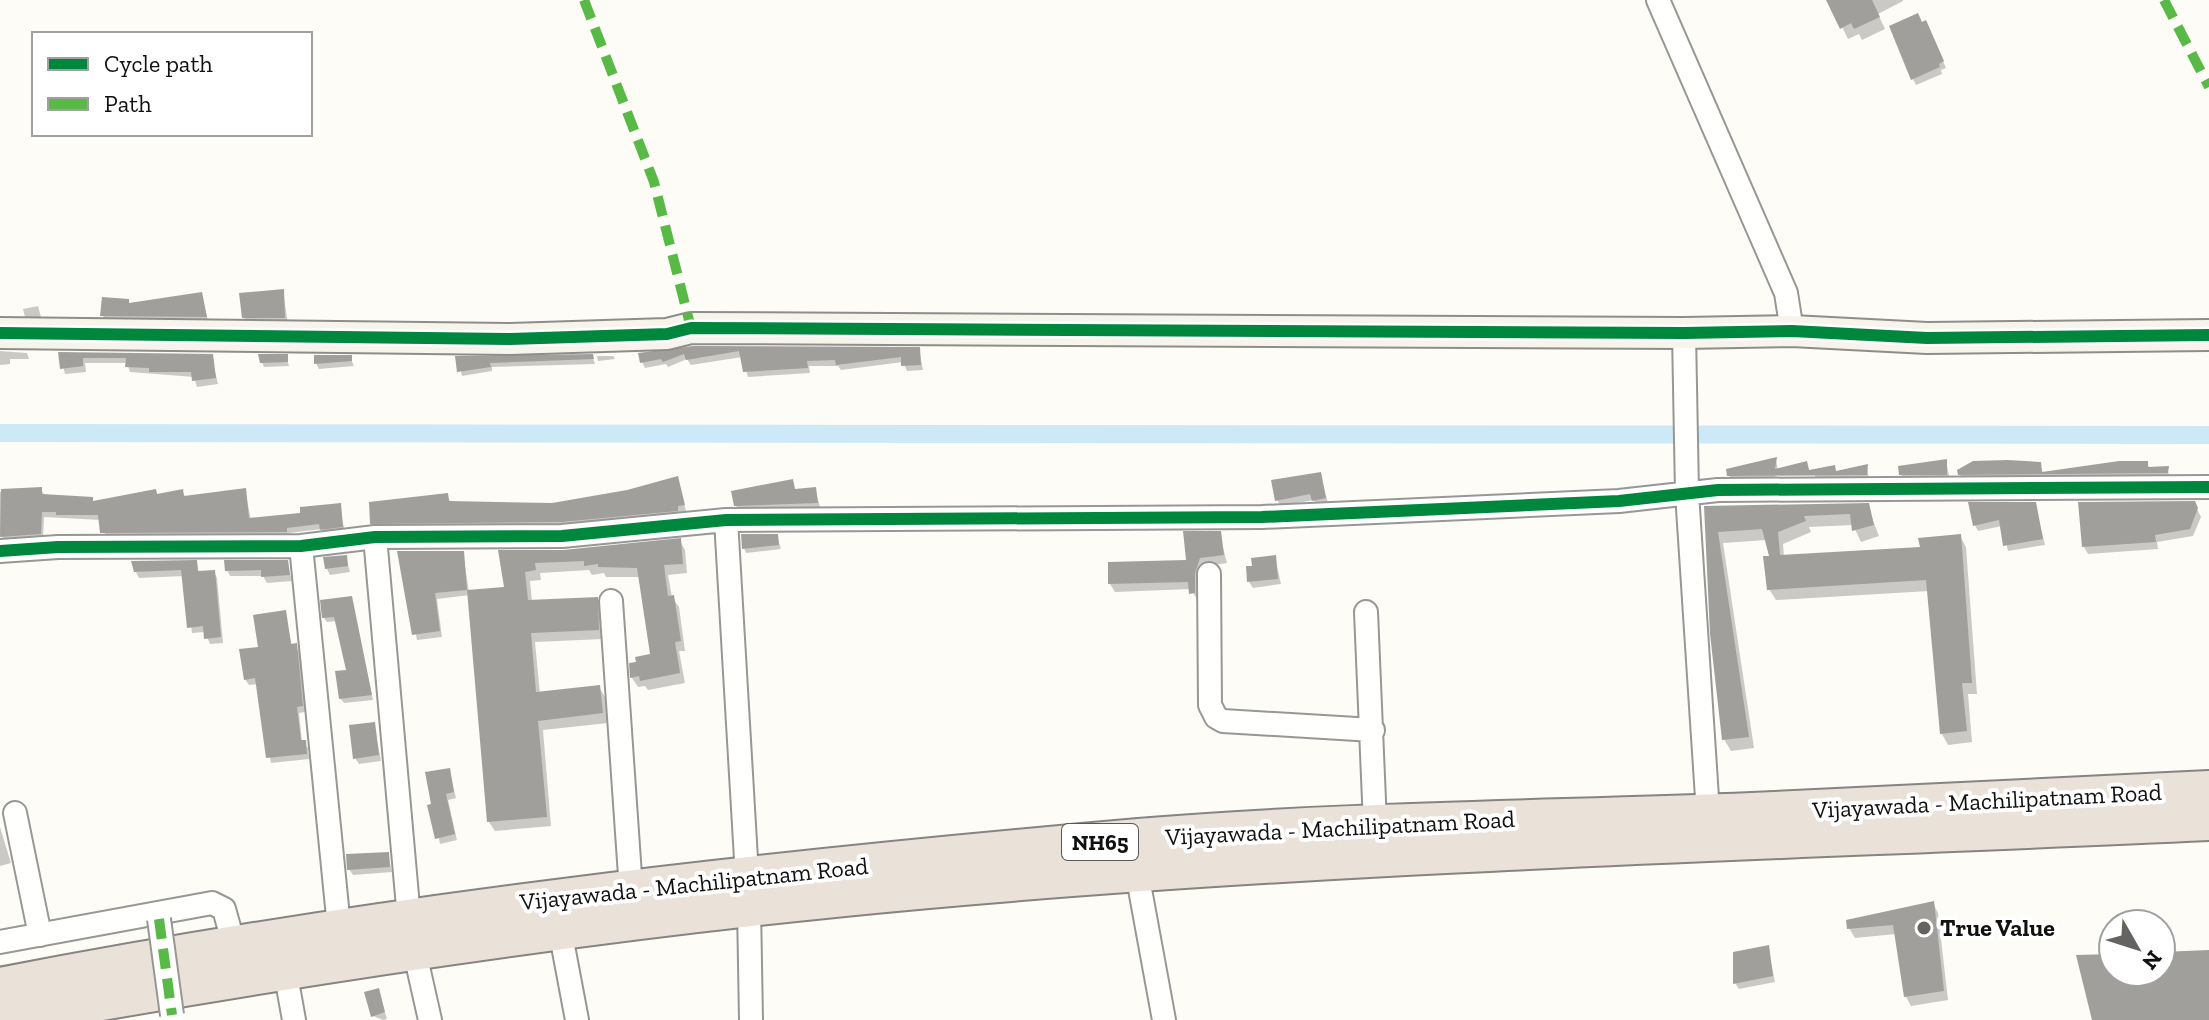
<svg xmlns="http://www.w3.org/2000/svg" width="2209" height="1020" viewBox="0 0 2209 1020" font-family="'Zilla Slab',serif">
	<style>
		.shadow { fill: #0003; fill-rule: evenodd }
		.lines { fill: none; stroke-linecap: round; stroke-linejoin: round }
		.canal { stroke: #cde8f7; stroke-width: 18 }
		.building { fill: #a19f9c }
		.street-casing { stroke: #979795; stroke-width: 26 }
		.secondary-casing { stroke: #8e8d8b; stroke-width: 34 }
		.highway-casing { stroke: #858482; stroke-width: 42 }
		.street { stroke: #fffffe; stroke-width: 22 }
		.secondary { stroke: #f6f4eb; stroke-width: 30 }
		.highway { stroke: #eae1d8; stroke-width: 38 }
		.street-bridge-casing { stroke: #979795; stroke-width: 26; stroke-linecap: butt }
		.street-bridge { stroke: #fffffe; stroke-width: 22 }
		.quiet { stroke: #58b947; stroke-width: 10; stroke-dasharray: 20 10; stroke-linecap: butt }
		.cycleway-casing { stroke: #fff; stroke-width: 17 }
		.cycleway { stroke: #00873e; stroke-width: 12 }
		.poi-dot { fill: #646362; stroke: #fff; stroke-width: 3 }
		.labels { text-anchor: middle; stroke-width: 8; stroke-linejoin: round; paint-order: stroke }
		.shield { fill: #fff; stroke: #585858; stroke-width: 2 }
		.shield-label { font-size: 22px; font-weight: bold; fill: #111 }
		.street-label { font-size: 24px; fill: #111; stroke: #fff }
		.poi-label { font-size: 24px; font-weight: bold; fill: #111; stroke: #fff; text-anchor: start }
	</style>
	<rect width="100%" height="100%" fill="#fdfcf7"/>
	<path class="shadow" d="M1829,0H1903V1L1878,14L1885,29L1862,40L1859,34L1848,39Z
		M1922,24L1929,28L1946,68L1941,70L1942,74L1916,85L1913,79Z
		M283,291L288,324L247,323L244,317Z
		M200,294L209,323L106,322L103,316L128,301L131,305Z
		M38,306L41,317H25L23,309Z
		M693,348L919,349L923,370L907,371L903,362L841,370L838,366H809L810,373L748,377L742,357L691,365L687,359L668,367L666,364L645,368L642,362Z
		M0,351L27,353L29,359H10V364L0,365Z
		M60,354L211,355L218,384L197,387L194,377L130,372L127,363H85L86,372L65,374Z
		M286,356L289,366L264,367L262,362Z
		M592,356L595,364L492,367V371L462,376L457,358Z
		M597,356H613L615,359L598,361Z
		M350,357L354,366L319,369L316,363Z
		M1776,459L1778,471L1806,463L1810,472L1834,468L1837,473L1867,466L1869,480L1732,481L1729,475ZM1815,473V477L1772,478L1780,474Z
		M1946,461L1950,480H1904L1901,474Z
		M2147,463L2150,469L2167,468L2170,478L1963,479L1960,474L2040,464L2043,473Z
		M1320,474L1328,503L1317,506L1314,500L1281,506L1277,500Z
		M677,478L686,511L680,512V516L565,527L375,529L372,523L447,495L451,503L552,505L628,492Z
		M792,482L796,491L815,489L820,507L738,510L736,505Z
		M41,489L45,496L92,499L94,503L182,491L186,498L245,490L251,520L303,515L339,505L345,532L325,534L322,529L289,533V537L106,538L101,520L44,517L43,539L5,542L0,532V492Z
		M2194,503L2201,517L2193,536L2157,542L2158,549L2088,554L2084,547Z
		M2035,504L2045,545L2008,551L2002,526L1978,531L1975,525Z
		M1867,505L1879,536L1861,542L1853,525L1809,527L1811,532L1783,544L1784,557L1922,549L1960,536L1966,547L1977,694H1968L1972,742L1948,745L1942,734L1929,591L1776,600L1769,589L1771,558L1767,540L1723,543L1754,748L1731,751L1724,739L1706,507Z
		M1219,533L1227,563L1204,566L1198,601L1191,589L1115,592L1110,584L1188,562Z
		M777,536L781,549L746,553L744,548Z
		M680,541L685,550L687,573L668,575L672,597L679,607L685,651H679L685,683L648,690L645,686L638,687L632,678L631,665L652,656L641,577H606L604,573L592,575L589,570L540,573L541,580L530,581L532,602L597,599L602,609L603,639L535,642L540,694L599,687L605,697L608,723L543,730L551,826L495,831L489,822L470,595L437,599L442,637L417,640L399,553H463L469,592L507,588L500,552H563Z
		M346,557L350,572L330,575L327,569Z
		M1275,557L1281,584L1253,588L1249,582Z
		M196,562L199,573L214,572L217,578L223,643L210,644L205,632L192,633L184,576L139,578L136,572Z
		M287,562L292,581L267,583L263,576H230L227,570Z
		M351,598L373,700L344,703L341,699L349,671L337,621L327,622L324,618Z
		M285,612L292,646L299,651L305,712L299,713L302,742L308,748L309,759L271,763L258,684L249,685L245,679L260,648Z
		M374,724L381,761L359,764L355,758Z
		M449,770L456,798L448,800L457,840L440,844L433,806Z
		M0,827L11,863L0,866Z
		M388,854L392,872L353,875L349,869Z
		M1933,903L1938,913L1948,1000L1911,1006L1906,997L1896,934L1855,938L1849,928Z
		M1768,947L1775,982L1739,989L1735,983Z
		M378,991L387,1019L383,1020L373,1016Z"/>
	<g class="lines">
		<path class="canal" d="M0,433L2209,435"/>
	</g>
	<path class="building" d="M1826,0H1872L1880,17L1854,29L1851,23L1840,29Z
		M1918,13L1922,22L1926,20L1944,61L1939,64L1940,67L1911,80L1889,26Z
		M284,289L285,318H242L239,293Z
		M202,292L207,317L100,316L102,297L129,299V303Z
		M693,346L920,347L921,365L901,366V357L836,365L835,360L807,361L808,368L743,372L739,351L686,360L684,354L663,362L661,359L640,363L638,353Z
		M58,352L213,354L216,378L192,381L191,372H149V368L125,367L126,358H83V366L60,369Z
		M258,354H288V362L260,363Z
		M593,354L594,359L490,363L491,367L457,372L455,356Z
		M314,355H352V361L314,364Z
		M1777,457L1775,469L1807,461L1809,470L1835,465L1836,471L1868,464L1867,475L1727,476L1726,469Z
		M1947,459V475H1899L1898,466Z
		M2008,460L2041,462L2042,472L2119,461H2148V467L2169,466L2168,473L1958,475L1957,470L1973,461Z
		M1321,472L1326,498L1312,501L1310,494L1275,501L1271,480Z
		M678,476L685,505L678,506V511L561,522L370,524L369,502L448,493L449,501L552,503L627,490Z
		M793,479L795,489L816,487L818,503L734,506L731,491Z
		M42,487V494L93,497V501L156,489L157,494L183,489L184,496L246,488L249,518L300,513V507L341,503L343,527L320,530L319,524L287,528V532L100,533L98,515H56V512H42L41,534L0,537L1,489Z
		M2195,501L2198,508L2190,529L2155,535L2156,542L2082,547L2078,502Z
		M1968,502H2036L2043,539L2003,546L1999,520L1973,526Z
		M1869,503L1874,525L1852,531L1850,514L1804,516L1806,521L1778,532L1780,555L1920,547L1918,538L1961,534L1972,683H1962L1967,731L1940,734L1926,580L1767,590L1763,556H1769L1762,529L1718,532L1749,737L1722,740L1710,634L1704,506Z
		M1183,531H1221L1224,555L1200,558L1195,573V593L1189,594L1188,582L1108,584V562L1186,560Z
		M741,534H778L779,545L742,549Z
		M681,538L683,564L664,565L668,596L674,595L681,641L675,642L680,673L640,681L639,676L630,678L629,663L636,662L635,657L650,654L637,568L598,567V564L584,566V561L535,563L536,570L525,572L528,600L598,597L599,630L531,633L536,692L600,685L603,713L538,721L547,817L487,822L467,590L504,587L498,550H563Z
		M397,551H464L467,590L435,593L440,631L412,635Z
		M347,555L348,566L325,569L323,557Z
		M1276,555L1278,579L1247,582L1246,566H1252L1251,558Z
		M197,560L198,571L215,570L221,637L204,639L203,626L187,628L181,570L134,572L131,561Z
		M224,560H288L290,575L261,577V570L225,571Z
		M352,596L372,695L339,699L335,671L346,670L334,617L322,618L320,600Z
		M286,610L291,644L297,643L303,706L297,707L301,740H306L307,754L266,758L255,678L244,680L239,649L258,647L253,615Z
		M375,722L379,755L353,759L349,725Z
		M450,768L454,792L446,794L455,834L435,839L427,805L431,804L425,772Z
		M389,852L390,867L347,870L346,854Z
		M1934,901L1944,991L1904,997L1893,925L1847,929L1846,920Z
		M1769,945L1773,976L1733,984V952Z
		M2209,950V1020H2092L2076,955L2113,954V972H2161V952Z
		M379,988L385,1012L371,1017L364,992Z"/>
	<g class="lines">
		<defs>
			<path id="street" d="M1658,0L1786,293L1792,331
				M1684,333L1687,493L1708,813
				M726,520L747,876
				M375,537L409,918
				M301,546L339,927
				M0,551L58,547L301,546L375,537L562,536L726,520L1262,517L1619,501L1718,490L2209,487
				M1209,574L1210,705L1216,717L1223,721L1373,730
				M611,601L631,890
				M1366,612L1375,824
				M15,813L40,935
				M1137,873L1164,1020
				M749,907L751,1020
				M560,930L577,1020
				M0,942L212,903L224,909L234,945
				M414,949L430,1020
				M285,970L294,1020"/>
			<path id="secondary" d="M0,333L510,339L667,334L691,328L1684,333L1792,331L1927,338L2209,335"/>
			<path id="highway" d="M0,987C376,914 757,871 1139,838C1343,821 1548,820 1752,812C1905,806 2057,796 2209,790
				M0,1019C304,964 609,918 917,890C1346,851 1778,841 2209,821"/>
		</defs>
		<use href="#street" class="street-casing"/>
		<use href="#secondary" class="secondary-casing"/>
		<use href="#highway" class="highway-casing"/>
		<use href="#street" class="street"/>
		<use href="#secondary" class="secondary"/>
		<use href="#highway" class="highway"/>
		<defs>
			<path id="street-bridge" d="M159,919L172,1015"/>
		</defs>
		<use href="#street-bridge" class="street-bridge-casing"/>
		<use href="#street-bridge" class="street-bridge"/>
		<path class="quiet" d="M584,0L654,182L691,328
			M2164,0L2209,87
			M159,919L172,1015"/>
		<defs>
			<path id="cycleway" d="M0,333L510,339L667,334L691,328L1684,333L1792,331L1927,338L2209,335
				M0,551L58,547L301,546L375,537L562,536L726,520L1262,517L1619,501L1718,490L2209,487"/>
		</defs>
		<use href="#cycleway" class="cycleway-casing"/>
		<use href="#cycleway" class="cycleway"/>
	</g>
	<circle class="poi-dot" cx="1924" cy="928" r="8"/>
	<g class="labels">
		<rect class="shield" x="1062" y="824" width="76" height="36" rx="6"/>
		<g class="shield-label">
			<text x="1100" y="850">NH65</text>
		</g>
		<g class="street-label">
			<text transform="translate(1987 801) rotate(-3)" y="8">Vijayawada - Machilipatnam Road</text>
			<text transform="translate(1340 828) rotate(-3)" y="8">Vijayawada - Machilipatnam Road</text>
			<text transform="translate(694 884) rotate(-6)" y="8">Vijayawada - Machilipatnam Road</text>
		</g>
		<g class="poi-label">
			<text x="1940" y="936">True Value</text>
		</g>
	</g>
	<rect x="32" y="32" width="280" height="104" fill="#ffffff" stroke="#a0a0a0" stroke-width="2"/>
	<rect x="48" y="58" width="40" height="12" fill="#00873e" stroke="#a0a0a0" stroke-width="2"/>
	<text x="104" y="72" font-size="24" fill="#111111">Cycle path</text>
	<rect x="48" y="98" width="40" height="12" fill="#58b947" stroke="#a0a0a0" stroke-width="2"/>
	<text x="104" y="112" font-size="24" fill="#111111">Path</text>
	<g transform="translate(2137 948) rotate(129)"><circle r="38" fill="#ffffff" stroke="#a0a0a0" stroke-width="2"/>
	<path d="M0-6L14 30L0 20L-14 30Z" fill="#646362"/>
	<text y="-12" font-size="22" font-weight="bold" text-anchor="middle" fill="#111111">N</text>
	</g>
</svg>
